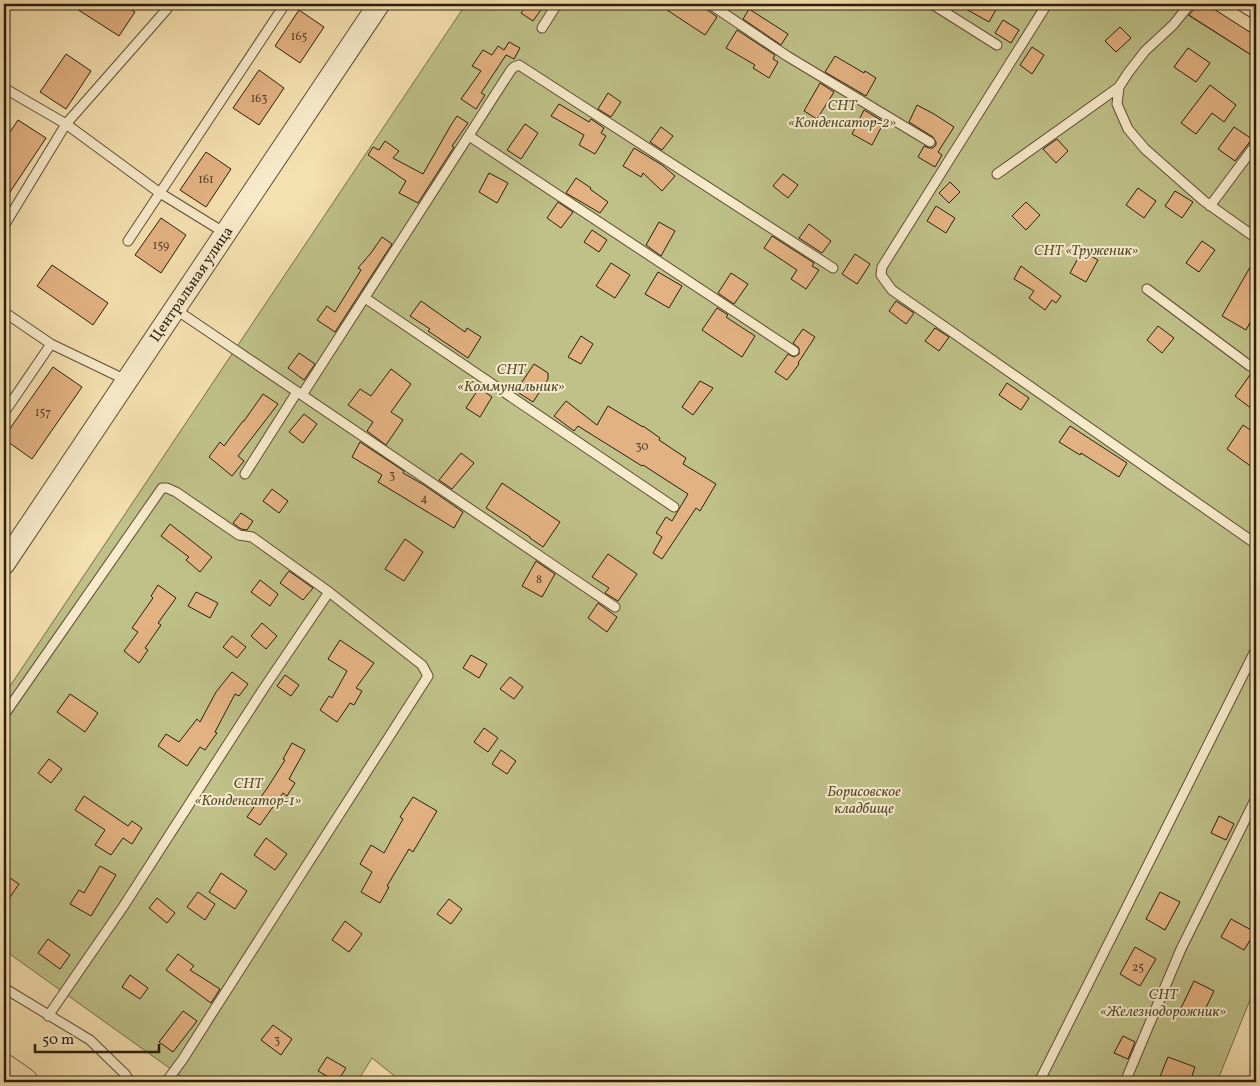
<svg xmlns="http://www.w3.org/2000/svg" width="1260" height="1086" viewBox="0 0 1260 1086" font-family="Vollkorn,serif">
	<style>
		.green { fill: #bfc188; stroke: #75704b }
		.building { fill: #e3b282; stroke: #2b1e0e }
		.lines { fill: none; stroke-linecap: round; stroke-linejoin: round }
		.service-casing { stroke: #5e4e36; stroke-width: 11 }
		.tertiary-casing { stroke: #5e4e36; stroke-width: 23 }
		.primary-casing { stroke: #2b1e0e; stroke-width: 29 }
		.service { stroke: #f8ebcb; stroke-width: 9 }
		.tertiary { stroke: #f8ebcb; stroke-width: 21 }
		.primary { stroke: #f5e0af; stroke-width: 28 }
		.labels { text-anchor: middle; stroke-width: 4; stroke-linejoin: round; paint-order: stroke }
		.number-label { font-size: 12px; fill: #59432b }
		.park-label { font-size: 15px; font-style: italic; fill: #574f33; stroke: #f8ebcb }
		.street-label { font-size: 15px; fill: #2b1e0e; stroke: #f8ebcb }
	</style>
	<rect width="100%" height="100%" fill="#f5e0af"/>
	<filter id="stains"><feTurbulence type="fractalNoise" baseFrequency=".004" numOctaves="4"/><feColorMatrix values="0 0 0 0 .2 0 0 0 0 .09 0 0 0 0 .02 0 0 0 .5 -.17"/></filter>
	<radialGradient id="worn" r=".72"><stop offset=".6" stop-color="#630" stop-opacity="0"/><stop offset="1" stop-color="#630" stop-opacity=".3"/></radialGradient>
	<path class="green" d="M466,4H1170L1256,58V985L1217,1082H402L372,1058L357,1082H189L4,950V695Z"/>
	<path class="building" d="M69,4H123L135,12L119,36Z
		M528,4H545L533,21L521,13Z
		M658,4H704L706,9L717,17L705,35Z
		M957,4H999L989,22Z
		M1196,4H1206L1256,36V58L1189,15L1195,8Z
		M749,9L788,34L781,45L743,19Z
		M299,10L324,27L300,63L275,46Z
		M1003,20L1019,30L1011,43L995,33Z
		M1120,27L1131,38L1116,52L1105,41Z
		M737,30L775,55L773,59L778,62L769,78L753,68L755,65L726,48Z
		M509,42L520,48L514,59L506,55L481,93L485,95L476,109L461,99L481,71L472,66L483,50L492,55L498,46L504,50Z
		M1032,47L1044,55L1032,74L1020,65Z
		M1188,48L1210,63L1196,82L1174,67Z
		M66,54L91,71L66,109L40,92Z
		M835,56L864,73L865,71L876,78L866,96L825,72Z
		M259,70L284,88L259,125L233,108Z
		M820,83L834,92L817,119L804,111Z
		M1210,85L1236,105L1224,122L1212,113L1196,134L1181,123Z
		M608,93L621,102L611,117L598,109Z
		M559,104L589,122L591,119L604,128L601,133L606,136L595,154L579,145L584,135L551,116Z
		M917,105L934,114L954,127L938,152L942,155L935,167L918,157L924,146L929,148H933L936,145V142L933,137L909,122Z
		M864,110L884,122L872,145L852,134Z
		M457,116L468,123L452,146L454,147L418,203L399,193L406,181L368,155L373,147L379,150L385,141L399,151L393,158L423,174L451,125Z
		M18,120L46,138L4,201V141Z
		M525,124L538,133L521,159L507,150Z
		M661,127L673,136L662,150L650,142Z
		M1234,127L1252,139L1235,161L1218,149Z
		M1057,139L1068,151L1056,163L1043,149Z
		M634,148L662,165L675,176L662,191L643,173L641,177L623,166Z
		M206,152L231,169L206,207L180,190Z
		M489,173L508,183L497,203L479,192Z
		M783,174L798,185L788,198L773,186Z
		M576,178L591,188L590,189L608,202L600,213L566,193Z
		M950,182L960,192L949,203L939,193Z
		M1138,188L1156,201L1144,218L1126,205Z
		M1175,191L1193,202L1182,218L1165,206Z
		M558,202L573,212L561,228L547,218Z
		M1026,202L1040,215L1026,230L1012,216Z
		M936,206L955,218L946,233L927,221Z
		M161,218L186,235L161,273L135,255Z
		M659,222L675,231L661,256L646,245Z
		M809,224L831,241L822,253L799,238Z
		M592,230L607,240L599,252L584,242Z
		M772,236L814,263L812,266L819,270L806,289L791,279L797,270L764,248Z
		M382,237L392,244L335,332L317,320L327,306L335,312L361,270L358,268L371,253Z
		M1202,241L1215,250L1199,272L1186,263Z
		M1082,251L1098,260L1086,282L1070,273Z
		M855,254L870,264L857,284L842,274Z
		M1256,257V312L1246,330L1222,316Z
		M611,263L630,275L615,298L596,286Z
		M52,265L108,303L93,325L37,286Z
		M1021,266L1061,296L1056,303L1052,300L1045,310L1029,298L1034,291L1014,279Z
		M658,272L682,286L669,308L645,294Z
		M731,273L748,284L734,304L718,293Z
		M421,301L465,332L467,328L481,337L468,358L428,331L430,329L410,316Z
		M896,301L914,313L906,324L889,311Z
		M717,308L728,315L726,317L755,336L742,357L702,330Z
		M1158,326L1174,338L1162,353L1147,340Z
		M935,328L949,337L939,351L925,341Z
		M803,329L815,337L798,363L799,364L787,380L775,372L788,354L794,357L799,354V348L793,343Z
		M581,336L593,344L581,364L568,357Z
		M299,353L315,364L304,380L288,368Z
		M534,364L548,373V379L533,402L516,391Z
		M53,367L82,387L32,459L4,439V437Z
		M391,369L411,384L391,412L403,420L386,445L367,431L373,422L348,405L360,389L371,396Z
		M1252,372H1256V412L1235,396Z
		M700,381L713,388L693,415L682,407Z
		M1007,383L1029,398L1021,410L999,395Z
		M479,388L492,397L480,417L466,408Z
		M263,394L278,404L238,456L244,461L232,476L209,457L220,442L224,446L243,421H244Z
		M566,401L597,425L608,406L643,427V426L660,438L659,440L686,458L683,464L716,484L700,511L696,508L662,559L653,553L662,537L656,533L666,517L672,521L688,494L643,465L642,466L578,426L574,431L554,416Z
		M304,414L317,424L303,443L289,432Z
		M1243,425L1256,434V470L1227,449Z
		M1070,426L1127,463L1119,477L1081,453L1080,455L1059,442Z
		M360,442L404,471L403,473L424,485L463,512L454,528L378,482L382,475L352,457Z
		M461,453L474,463L452,489L439,480Z
		M502,483L560,522L543,547L530,538V537L486,508Z
		M272,489L288,501L279,513L263,501Z
		M241,513L253,521L247,530L241,529L233,523Z
		M170,524L212,557L200,572L186,560L189,557L161,536Z
		M405,539L423,552L404,581L385,569Z
		M608,554L637,574L618,601L605,593L609,588L592,577Z
		M536,561L555,574L542,597L522,586Z
		M289,571L313,588L303,600L280,583Z
		M260,580L278,594L270,606L251,592Z
		M158,585L176,598L158,623L161,625L145,648L148,650L139,663L124,651L138,632L132,628L153,598L151,596Z
		M196,592L218,603L210,618L188,606Z
		M598,603L617,617L607,632L588,618Z
		M262,623L277,636L266,649L251,636Z
		M232,636L246,647L237,658L223,647Z
		M340,640L374,663L356,688L362,691L354,705L350,703L337,722L320,710L329,696L332,698L347,671L328,659Z
		M471,655L487,664L479,678L463,668Z
		M232,672L248,684L239,696L235,694L215,732L217,733L205,750L200,747L187,766L158,746L166,734L179,742L197,719L200,722L216,692Z
		M285,675L299,685L291,696L277,686Z
		M510,677L523,687L514,699L500,689Z
		M70,694L98,713L85,732L57,712Z
		M484,728L498,738L488,752L474,742Z
		M292,743L305,750L289,779L295,783L287,796L283,793L260,825L247,817L268,787L285,760L283,759Z
		M501,750L516,761L507,774L492,764Z
		M49,759L62,769L51,783L38,773Z
		M84,796L128,826L132,821L142,828L132,844L123,838L111,855L95,845L105,830L75,810Z
		M413,797L437,811L413,852L409,849L387,886L389,887L380,903L361,892L372,872L360,864L371,845L384,853L403,819L400,817Z
		M1219,816L1234,824L1226,840L1211,833Z
		M266,838L287,854L275,870L254,855Z
		M100,866L116,875L91,916L70,904L79,890L84,893Z
		M221,873L247,891L235,909L209,892Z
		M4,874L19,884L4,906Z
		M198,892L215,904L205,920L187,907Z
		M1160,892L1180,902L1165,930L1146,919Z
		M157,898L175,913L167,923L149,908Z
		M449,899L462,909L451,924L437,914Z
		M1231,919L1255,932L1244,950L1221,937Z
		M345,921L362,934L349,952L332,940Z
		M48,939L70,955L60,969L38,953Z
		M1135,947L1156,959L1140,986L1120,974Z
		M178,954L194,966L190,970L220,989L211,1003L166,970Z
		M130,975L148,988L140,999L122,987Z
		M1194,981L1214,991L1201,1018L1181,1008Z
		M183,1011L197,1021L173,1052L159,1042Z
		M273,1025L292,1039L281,1055L261,1040Z
		M1123,1036L1135,1042L1128,1059L1114,1053Z
		M327,1057L346,1068L337,1082L318,1071Z
		M1168,1057L1195,1067L1190,1082H1167L1159,1079Z"/>
	<g class="lines">
		<defs>
			<path id="service" d="M710,4L787,56L930,142
				M932,4L997,45
				M1047,4L882,267L881,275L892,290L1256,544
				M1190,4L1173,25L1145,51L1128,73L1119,87L1117,104L1128,129L1145,149L1204,201L1256,238
				M1238,4L1256,15
				M542,28L557,4
				M4,88L66,124L160,193L225,233
				M469,136L794,351
				M997,174L1119,87
				M1210,206L1254,147
				M4,226L66,124L167,9L160,4
				M128,241L285,4
				M1147,289L1250,366H1256
				M365,298L674,507
				M175,309L615,607
				M4,312L51,344L126,380
				M302,395L511,70L514,67L519,65L833,268
				M4,413L51,344
				M245,474L297,392
				M4,715L162,488H167L176,492L239,535L252,537L329,592L422,665L428,676L216,1007L183,1059L166,1082
				M4,988L90,1040L125,1074L130,1082
				M48,1016L123,907L264,688L329,592
				M1039,1082L1256,649
				M1125,1082L1181,949L1256,798"/>
			<path id="tertiary" d="M4,564L379,4"/>
			<path id="primary" d="M4,1068L24,1082"/>
		</defs>
		<use href="#service" class="service-casing"/>
		<use href="#tertiary" class="tertiary-casing"/>
		<use href="#primary" class="primary-casing"/>
		<use href="#service" class="service"/>
		<use href="#tertiary" class="tertiary"/>
		<use href="#primary" class="primary"/>
	</g>
	<g class="labels">
		<g class="number-label">
			<text x="299" y="40">165</text>
			<text x="259" y="102">163</text>
			<text x="206" y="183">161</text>
			<text x="161" y="249">159</text>
			<text x="43" y="416">157</text>
			<text x="642" y="450">30</text>
			<text x="392" y="479">3</text>
			<text x="424" y="502">4</text>
			<text x="539" y="583">8</text>
			<text x="1138" y="971">25</text>
			<text x="277" y="1044">3</text>
		</g>
		<g class="park-label">
			<text x="842" y="110">СНТ<tspan x="842" dy="17">«Конденсатор-2»</tspan></text>
			<text x="1086" y="255">СНТ «Труженик»</text>
			<text x="511" y="374">СНТ<tspan x="511" dy="17">«Коммунальник»</tspan></text>
			<text x="248" y="788">СНТ<tspan x="248" dy="17">«Конденсатор-1»</tspan></text>
			<text x="864" y="796">Борисовское<tspan x="864" dy="17">кладбище</tspan></text>
			<text x="1163" y="999">СНТ<tspan x="1163" dy="17">«Железнодорожник»</tspan></text>
		</g>
		<g class="street-label">
			<text transform="translate(191 284) rotate(-56)" y="5">Центральная улица</text>
		</g>
	</g>
	<rect width="1260" height="1086" fill="none" stroke="#f5e0af" stroke-width="20"/>
	<rect x="5" y="5" width="1250" height="1076" fill="none" stroke="#2b1e0e" stroke-width="2.5"/>
	<rect x="10" y="10" width="1240" height="1066" fill="none" stroke="#2b1e0e"/>
	<path d="M35 1044v8h124v-8" fill="none" stroke="#2b1e0e" stroke-width="2.5"/>
	<text x="42" y="1044" font-size="15" fill="#2b1e0e" stroke="#f8ebcb" stroke-width="4" paint-order="stroke">50 m</text>
	<rect width="100%" height="100%" filter="url(#stains)"/>
	<rect width="100%" height="100%" fill="url(#worn)"/>
</svg>
